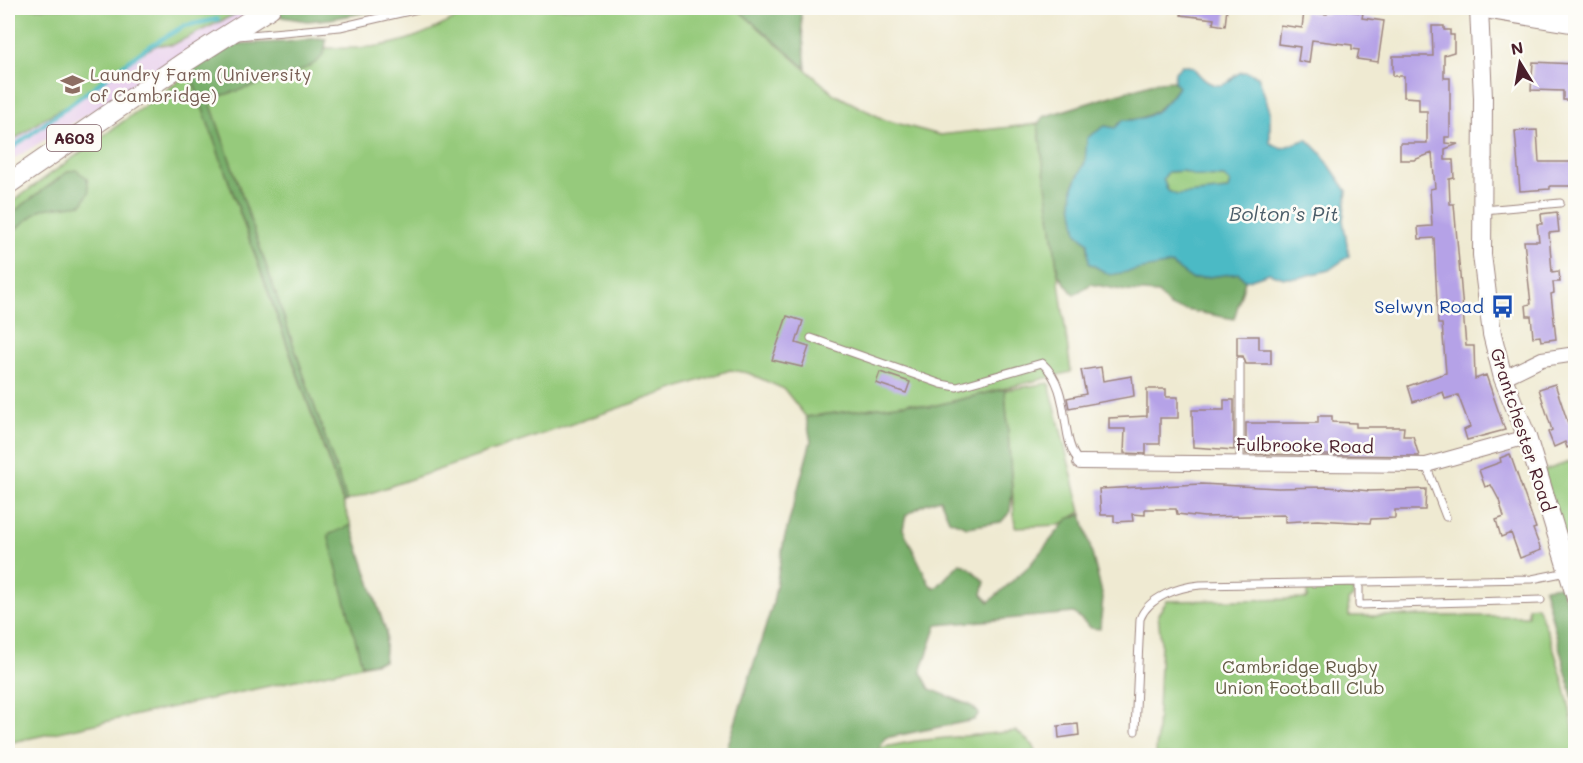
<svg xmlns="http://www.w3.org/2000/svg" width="1583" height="763" viewBox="0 0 1583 763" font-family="Mali,sans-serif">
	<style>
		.built { fill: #e9d1ed }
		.green { fill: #96ca7b; stroke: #707453; stroke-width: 1.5 }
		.forest { fill: #78ae6b; stroke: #61664b; stroke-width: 1.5 }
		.water { fill: #4cbac5; stroke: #4b6c78; stroke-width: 1.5; fill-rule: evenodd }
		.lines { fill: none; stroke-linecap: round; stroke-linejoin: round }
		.stream { stroke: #4cbac5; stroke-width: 4.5 }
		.building { fill: #b5a2e7 }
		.lane-casing { stroke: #9c847e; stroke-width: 9 }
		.street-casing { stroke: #9c847e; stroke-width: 16 }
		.secondary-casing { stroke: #9c847e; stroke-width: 20 }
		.primary-casing { stroke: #9c847e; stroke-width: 22 }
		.lane { stroke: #fff; stroke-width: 7 }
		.street { stroke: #fff; stroke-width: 14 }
		.secondary { stroke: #fff; stroke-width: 18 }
		.primary { stroke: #fff; stroke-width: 20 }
		.labels { text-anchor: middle; stroke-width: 5; stroke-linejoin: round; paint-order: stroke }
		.shield { fill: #fdfcf7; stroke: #806168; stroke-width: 1.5 }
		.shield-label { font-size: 16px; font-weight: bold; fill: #4a1f2b }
		.education-label { font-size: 18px; fill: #785e54; stroke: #fdfcf7; text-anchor: start }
		.transit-label { font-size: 18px; fill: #164399; stroke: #fdfcf7; text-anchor: end }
		.street-label { font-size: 18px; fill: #4a1f2b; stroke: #fdfcf7 }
		.park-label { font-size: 18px; fill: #655b47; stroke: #fdfcf7 }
		.water-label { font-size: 20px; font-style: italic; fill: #4b5d69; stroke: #fdfcf7 }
	</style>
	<rect width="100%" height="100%" fill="#fdfcf7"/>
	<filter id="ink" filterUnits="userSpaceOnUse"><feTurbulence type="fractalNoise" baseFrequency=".0167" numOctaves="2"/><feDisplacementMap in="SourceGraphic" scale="12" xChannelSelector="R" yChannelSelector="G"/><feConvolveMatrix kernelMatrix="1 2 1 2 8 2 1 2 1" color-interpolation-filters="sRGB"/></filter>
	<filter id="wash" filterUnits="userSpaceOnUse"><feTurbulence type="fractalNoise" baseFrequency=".008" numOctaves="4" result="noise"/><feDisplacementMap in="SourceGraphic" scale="24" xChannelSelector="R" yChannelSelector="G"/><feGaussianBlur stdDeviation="1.35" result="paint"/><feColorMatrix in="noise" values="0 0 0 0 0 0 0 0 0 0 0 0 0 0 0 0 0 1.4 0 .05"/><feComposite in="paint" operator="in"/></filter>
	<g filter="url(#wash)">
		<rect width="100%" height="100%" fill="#efead2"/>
		<path class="built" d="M8,8H264L8,162Z"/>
		<path class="green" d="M8,8H248L172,45H157L140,54L116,69L77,100L45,118L8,144Z
			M476,8H736L834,94L885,120L940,135L1038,124L1071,372L929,407L911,403L806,417L784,389L748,373L730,370L347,501L211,105L212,99L302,68L318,60L326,48C393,51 418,38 476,8Z
			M190,73L351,525L386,632L384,661L8,743V205Z
			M1183,171L1195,176L1224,177L1230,182L1228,190L1177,195L1168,191L1163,179L1168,172Z
			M1049,383L1081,512L1060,525L1015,527L1005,390Z
			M1575,460V576L1543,471Z
			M1349,588L1353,591V597L1348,601L1349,616H1528V607L1537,606C1554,643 1576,716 1575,755H1156L1161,643L1158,614L1167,601L1307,599V589Z
			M1016,731L1033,745L1038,756H876L880,748L915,741Z"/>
		<path class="forest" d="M281,8H391L330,19L307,21L282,17L279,15Z
			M736,8H800L806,68Z
			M318,38L326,39C326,46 325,54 319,60C300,77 239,88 212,99L211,105L347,501L344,503L190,73L193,65L231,44L286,42Z
			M1174,81L1178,87C1164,107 1149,121 1123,120L1115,128L1105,126L1092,135L1085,162L1073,187L1077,233L1088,243L1089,263L1110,274L1171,264L1192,279L1239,273L1245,281L1234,319L1170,307L1158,293L1126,291L1091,284L1074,295L1058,274L1038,124L1043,117L1157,82Z
			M76,170L87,178L89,192L82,204L42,209L8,235V216L69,171Z
			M1000,390H1005L1012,492L1010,512L1001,522L967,527L949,520L940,499L925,504L906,515L903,529L930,585L936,588L960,563L970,568L985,582L982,594L989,602L1029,566L1068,519L1082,514L1103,597L1100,629L1091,628L1074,613L937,625L921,672L930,689L970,705L979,713L974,720L885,738L876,755H725L773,603L784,540L811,441L806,417L911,403L929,407Z
			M351,525L386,632L384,661L362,665L328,535Z
			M1560,586L1575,623V707L1544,588Z"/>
		<path class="water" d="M1182,65L1193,67C1200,77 1214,92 1228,82C1234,78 1236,72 1244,72C1249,72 1254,75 1258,76L1270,111V143L1282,148L1307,139L1321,153L1347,191L1343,220L1349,256L1329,270L1298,278H1284L1269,273L1245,281L1239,273L1192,279L1171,264L1110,275L1089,263L1088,243L1077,233L1072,203L1073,187L1085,162L1087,138L1105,126L1115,128L1123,120C1149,122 1164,108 1178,87L1174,81L1175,72ZM1183,171L1195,176L1224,177L1230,182L1228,190L1177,195L1168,191L1163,179L1168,172Z"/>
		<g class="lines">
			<path class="stream" d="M8,151L145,49L184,26L218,19"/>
		</g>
		<g id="blocks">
			<path class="building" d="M1182,8H1227L1225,26L1213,24L1214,19L1181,15Z
				M1328,8L1363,13L1362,18L1384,21L1378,62L1357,59L1359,50L1352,49V45L1312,40L1309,63L1298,61L1300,47L1278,44L1280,25L1302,28L1304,12L1327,14Z
				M1432,26H1444V30H1450V35H1454V52L1444,55V78H1450V137H1445V143L1458,144L1445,149V160H1453L1454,178L1449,179L1450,204H1454L1466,346H1474L1475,379L1486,375L1505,430L1467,440L1464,430L1470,427L1458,395L1445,399L1443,392L1413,402L1408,386L1446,373L1442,324H1438L1434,238L1419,239L1418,227L1432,226L1430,189L1435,188L1432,153L1414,160H1400V143H1427V111H1419V98L1404,97V76H1393V56H1433Z
				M1533,62L1574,64L1573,100H1563V91L1531,90Z
				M1537,130L1539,162H1575V186H1550V189L1520,191L1515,131Z
				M1557,212L1559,232L1549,233L1552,272L1559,271L1560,282H1553L1554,293L1551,294L1556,339L1541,341L1540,336L1533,337L1531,316H1527L1526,305L1531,304L1524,241H1539L1537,224H1542L1541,214Z
				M787,316L803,321L796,343L809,347L802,367L772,360Z
				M1237,336H1259V349H1271V364H1246L1243,356H1237Z
				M1101,367L1103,381L1132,376L1134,396L1069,408L1067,398L1086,394L1081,370Z
				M880,372L910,382L906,393L876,383Z
				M1555,384L1568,423L1575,420V444L1567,448L1565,442L1554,447L1548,432L1552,430L1539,389Z
				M1147,389H1166V397H1178V418H1160V444H1146V454L1124,453L1125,429H1109V418L1147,416Z
				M1224,400H1234V450L1193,447L1192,410H1224Z
				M1318,416H1332V422L1356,423V427H1404L1403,436H1413L1419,456L1246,454V423H1318Z
				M1510,454L1536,528L1533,529L1541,550L1520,558L1511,533L1501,537L1496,520L1504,517L1499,500L1491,485L1485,487L1479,470L1501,462L1500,458Z
				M1201,484L1278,488L1328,487L1370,491L1426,489L1425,510H1395V518L1371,519L1370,523L1317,520L1285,522V515L1204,517L1177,514L1176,509H1145V515L1132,514L1133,521L1114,522V515H1101L1099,489Z
				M1078,724L1079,735L1059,738L1058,726Z"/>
		</g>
	</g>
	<g filter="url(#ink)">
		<use href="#blocks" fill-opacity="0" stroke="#9c847e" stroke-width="1.5"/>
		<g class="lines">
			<defs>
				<path id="lane" d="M238,36L340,27L422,8
					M1484,210L1560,203
					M811,338L941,384L957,387L1042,363C1073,390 1058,441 1080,462
					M1240,361V463
					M1426,465L1446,517
					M1359,583V605L1541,600
					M1135,731L1140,619C1148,597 1179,587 1200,585L1532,579L1567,572"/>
				<path id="street" d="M1503,378L1542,359L1576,354
					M1080,462L1426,465L1527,437"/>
				<path id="secondary" d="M1479,8L1483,98L1482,255L1492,334L1503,378L1527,437L1576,598"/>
				<path id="primary" d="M1484,8L1576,23
					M8,184L182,64L270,8"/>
			</defs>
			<use href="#lane" class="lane-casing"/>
			<use href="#street" class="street-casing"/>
			<use href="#secondary" class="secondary-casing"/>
			<use href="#primary" class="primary-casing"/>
			<use href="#lane" class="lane"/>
			<use href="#street" class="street"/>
			<use href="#secondary" class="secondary"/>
			<use href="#primary" class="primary"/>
		</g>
	</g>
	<defs>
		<symbol id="university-bare" viewBox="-9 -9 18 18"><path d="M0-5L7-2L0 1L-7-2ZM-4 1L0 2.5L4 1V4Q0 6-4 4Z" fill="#8d6e63" stroke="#fdfcf7" stroke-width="2.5" paint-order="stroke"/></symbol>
		<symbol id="bus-bare" viewBox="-9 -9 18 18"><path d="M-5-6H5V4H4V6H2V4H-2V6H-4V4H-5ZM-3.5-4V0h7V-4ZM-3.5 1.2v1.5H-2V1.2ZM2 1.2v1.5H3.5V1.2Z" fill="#1a4fb4" stroke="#fdfcf7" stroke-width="2.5" paint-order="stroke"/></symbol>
	</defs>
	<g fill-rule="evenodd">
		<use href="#university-bare" x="56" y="68" width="33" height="33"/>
		<use href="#bus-bare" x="1486" y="290" width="33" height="33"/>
	</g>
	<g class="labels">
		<rect class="shield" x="47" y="125" width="54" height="26" rx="4.5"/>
		<g class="shield-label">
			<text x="74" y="144">A603</text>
		</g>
		<g class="education-label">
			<text x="90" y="81">Laundry Farm (University<tspan x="90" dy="21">of Cambridge)</tspan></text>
		</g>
		<g class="transit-label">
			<text x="1484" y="313">Selwyn Road</text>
		</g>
		<g class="street-label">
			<text transform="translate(1522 430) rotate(72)" y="6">Grantchester Road</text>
			<text transform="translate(1305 446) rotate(1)" y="6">Fulbrooke Road</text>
		</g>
		<g class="park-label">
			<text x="1300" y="673">Cambridge Rugby<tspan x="1300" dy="21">Union Football Club</tspan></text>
		</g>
		<g class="water-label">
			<text x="1284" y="221">Bolton’s Pit</text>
		</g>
	</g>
	<rect width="1583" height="763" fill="none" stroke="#fdfcf7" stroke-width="30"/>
	<g transform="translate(1520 63) rotate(349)" stroke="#fdfcf7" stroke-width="4.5" paint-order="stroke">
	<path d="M0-4.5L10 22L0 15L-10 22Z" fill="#4a1f2b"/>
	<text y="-9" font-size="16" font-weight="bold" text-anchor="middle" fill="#4a1f2b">N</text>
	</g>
</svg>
